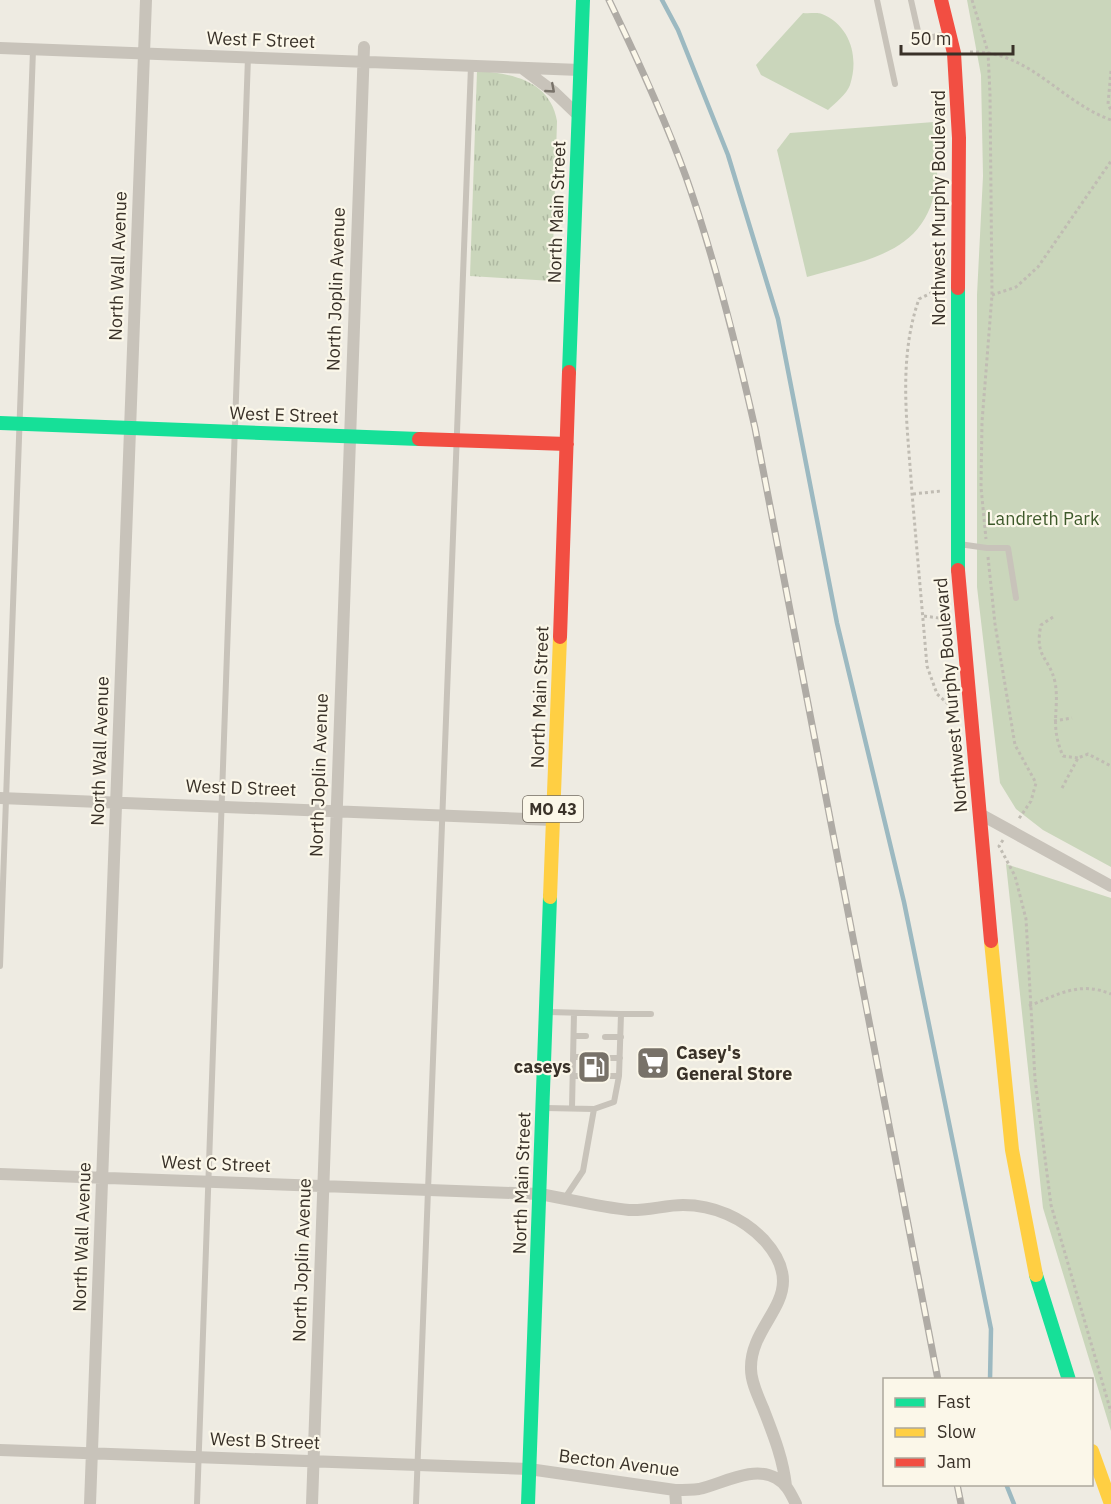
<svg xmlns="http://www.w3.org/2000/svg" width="1111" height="1504" viewBox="0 0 1111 1504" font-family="'IBM Plex Sans',sans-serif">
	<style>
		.grass { fill: url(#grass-tufts) }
		.park { fill: #cad6bb }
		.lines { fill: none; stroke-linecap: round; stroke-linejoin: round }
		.stream { stroke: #9cb9c1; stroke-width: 4.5 }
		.path { stroke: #c0bcb3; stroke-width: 3; stroke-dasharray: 3 3; stroke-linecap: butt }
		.lane { stroke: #c8c3ba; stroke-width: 6 }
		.street { stroke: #c8c3ba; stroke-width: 12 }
		.fast { stroke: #16e098; stroke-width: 14 }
		.slow { stroke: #ffcf43; stroke-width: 14 }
		.jam { stroke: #f24e42; stroke-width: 14 }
		.rail-casing { stroke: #afaba5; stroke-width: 7 }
		.rail { stroke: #fbf7e9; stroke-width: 4.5; stroke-dasharray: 14; stroke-linecap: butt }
		.oneway { stroke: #79736a }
		.labels { text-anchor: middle; stroke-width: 4.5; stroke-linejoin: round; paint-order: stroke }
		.shield { fill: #fbf7e9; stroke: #736c62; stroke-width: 1.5 }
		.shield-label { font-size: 16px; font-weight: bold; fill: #393128 }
		.street-label { font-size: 18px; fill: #393128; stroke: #fbf7e9 }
		.park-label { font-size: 18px; fill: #3d592a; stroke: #fbf7e9 }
		.poi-label { font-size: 18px; font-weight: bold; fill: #393128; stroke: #fbf7e9; text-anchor: start }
	</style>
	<defs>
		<pattern id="grass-tufts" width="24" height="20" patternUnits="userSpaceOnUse" patternTransform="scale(1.5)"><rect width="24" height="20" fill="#cad6bb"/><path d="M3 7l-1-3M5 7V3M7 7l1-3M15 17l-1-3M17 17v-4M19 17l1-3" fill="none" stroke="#aeb8a1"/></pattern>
	</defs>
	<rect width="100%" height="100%" fill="#eeebe2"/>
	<path class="grass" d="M477,71C513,73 550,81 557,121L552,281L470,276Z"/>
	<path class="park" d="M967,0H1111V867L1043,830L1016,809L1000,783L977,587V295L983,176L981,75Z
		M803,13C809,14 817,12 822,14C851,26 859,58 850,85C847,94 835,103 828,110L761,75L756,65Z
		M934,122C935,140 938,160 937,177C930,254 868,259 807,277L777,150L790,133Z
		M1006,864L1111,898V1431L1043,1208Z"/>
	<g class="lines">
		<path class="stream" d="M662,0L678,30L728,155L778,319L837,623L904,902L991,1329L990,1380
			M1006,1484L1014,1504"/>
		<path class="path" d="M972,0L988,52L990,94L992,295L982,422L981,487L986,539
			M970,52C1029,50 1059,101 1111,120
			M1111,71L1108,104L1111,110
			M943,287L919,299C897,361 908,429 912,493C917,551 922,608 927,666L937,694L954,709
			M992,295L1016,287L1038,267L1111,161
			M913,494L941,491
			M988,557L995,624L1015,745L1036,783L1031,801L1018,820
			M924,616L946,619
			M1053,617L1041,625C1034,658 1049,656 1055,682C1060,709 1049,724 1063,756L1078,758
			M1054,721L1072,718
			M1062,788L1078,758L1088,754L1111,766
			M1003,840L999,846L1015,876L1026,919L1035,1079L1051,1205L1111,1412
			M1029,1006C1059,994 1080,981 1111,994"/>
		<path class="lane" d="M877,0L895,84
			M911,0L920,40L946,34
			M959,544L987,548H1008L1016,598
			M0,966L33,50
			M549,1012L621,1014L619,1076L614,1102L594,1109L583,1171L565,1198
			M621,1014H651
			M574,1036H586
			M605,1037H621
			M574,1057H585
			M605,1058H620
			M573,1076H584
			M604,1076H619
			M546,1108L594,1109
			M572,1108L574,1013
			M197,1504L248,57
			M416,1504L471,66"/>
		<path class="street" d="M0,48L580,70
			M522,68L554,92L578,115
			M0,798L553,820
			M980,814L1111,886
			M0,1174L539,1194C569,1199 598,1207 629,1210C647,1211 665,1205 683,1205C714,1205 743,1218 764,1240C774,1251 783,1265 783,1281C783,1311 750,1333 751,1369C751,1382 758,1396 763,1408C773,1434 783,1458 786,1486
			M0,1450L529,1469L675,1490C683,1490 691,1490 699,1489C722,1484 753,1465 776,1478C787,1484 791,1494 796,1504
			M675,1490L676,1504
			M90,1504L146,0
			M312,1504L364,47"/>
		<path class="fast" d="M569,372L583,0
			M0,423L419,439
			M958,570V288
			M1036,1275L1069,1380
			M528,1504L550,897"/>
		<path class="slow" d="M550,897L560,637
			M991,941L1012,1150L1036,1275
			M1092,1451L1111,1504"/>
		<path class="jam" d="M941,0L954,53L959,138L958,288
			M419,439L567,444
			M958,570L991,941
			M560,637L569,372"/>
		<defs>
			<path id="rail" d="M609,0C637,58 664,116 686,177C715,259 736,344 755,428L938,1380
				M957,1484L961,1504"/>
		</defs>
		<use href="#rail" class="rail-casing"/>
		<use href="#rail" class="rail"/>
	</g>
	<defs><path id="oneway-chevron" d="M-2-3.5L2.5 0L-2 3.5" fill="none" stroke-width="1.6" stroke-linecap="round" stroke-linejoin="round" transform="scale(1.5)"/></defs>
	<use class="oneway" href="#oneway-chevron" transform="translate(551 89) rotate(41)"/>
	<defs>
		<symbol id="supermarket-square" viewBox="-11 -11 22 22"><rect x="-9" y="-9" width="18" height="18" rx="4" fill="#787269" stroke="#fbf7e9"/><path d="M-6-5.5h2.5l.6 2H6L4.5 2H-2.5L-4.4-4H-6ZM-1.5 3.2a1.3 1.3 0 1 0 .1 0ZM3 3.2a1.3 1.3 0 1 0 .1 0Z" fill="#fff"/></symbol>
		<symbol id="fuel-square" viewBox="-11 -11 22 22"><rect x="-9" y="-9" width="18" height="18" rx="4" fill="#787269" stroke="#fbf7e9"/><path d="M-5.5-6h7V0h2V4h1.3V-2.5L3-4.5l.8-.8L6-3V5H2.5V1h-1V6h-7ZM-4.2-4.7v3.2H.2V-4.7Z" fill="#fff"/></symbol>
	</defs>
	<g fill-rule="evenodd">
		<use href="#supermarket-square" x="634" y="1044" width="38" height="38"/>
		<use href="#fuel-square" x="575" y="1048" width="38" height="38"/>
	</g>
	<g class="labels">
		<rect class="shield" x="523" y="796" width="60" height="26" rx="4.5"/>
		<g class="shield-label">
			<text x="553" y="815">MO 43</text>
		</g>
		<g class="street-label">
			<text transform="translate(261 40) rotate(2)" y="6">West F Street</text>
			<text transform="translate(939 208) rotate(-90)" y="6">Northwest Murphy Boulevard</text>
			<text transform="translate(557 212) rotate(-88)" y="6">North Main Street</text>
			<text transform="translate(118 266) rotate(-88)" y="6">North Wall Avenue</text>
			<text transform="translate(336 289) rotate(-88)" y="6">North Joplin Avenue</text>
			<text transform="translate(284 415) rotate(2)" y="6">West E Street</text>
			<text transform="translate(951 695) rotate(-95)" y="6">Northwest Murphy Boulevard</text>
			<text transform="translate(540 697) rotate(-88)" y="6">North Main Street</text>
			<text transform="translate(100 751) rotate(-88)" y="6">North Wall Avenue</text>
			<text transform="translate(319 775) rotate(-88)" y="6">North Joplin Avenue</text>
			<text transform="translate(241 788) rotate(2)" y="6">West D Street</text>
			<text transform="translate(216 1164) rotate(2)" y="6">West C Street</text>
			<text transform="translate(522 1183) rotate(-88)" y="6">North Main Street</text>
			<text transform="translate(82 1237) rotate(-88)" y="6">North Wall Avenue</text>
			<text transform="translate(302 1260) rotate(-88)" y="6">North Joplin Avenue</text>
			<text transform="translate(265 1441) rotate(2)" y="6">West B Street</text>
			<text transform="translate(619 1463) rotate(7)" y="6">Becton Avenue</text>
		</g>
		<g class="park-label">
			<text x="1043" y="525">Landreth Park</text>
		</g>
		<g class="poi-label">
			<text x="676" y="1059">Casey's<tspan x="676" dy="21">General Store</tspan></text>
			<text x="571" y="1073" text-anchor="end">caseys</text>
		</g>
	</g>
	<rect x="883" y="1378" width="210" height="108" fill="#fbf7e9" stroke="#ada89c" stroke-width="1.5"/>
	<rect x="895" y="1398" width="30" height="9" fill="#16e098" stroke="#ada89c" stroke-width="1.5"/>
	<text x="937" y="1408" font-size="18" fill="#393128">Fast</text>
	<rect x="895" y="1428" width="30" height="9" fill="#ffcf43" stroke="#ada89c" stroke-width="1.5"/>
	<text x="937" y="1438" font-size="18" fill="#393128">Slow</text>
	<rect x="895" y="1458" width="30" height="9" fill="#f24e42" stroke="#ada89c" stroke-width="1.5"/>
	<text x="937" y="1468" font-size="18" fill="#393128">Jam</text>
	<path d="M901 45v9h112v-9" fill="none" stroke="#393128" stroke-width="3"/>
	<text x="910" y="45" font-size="18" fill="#393128" stroke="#fbf7e9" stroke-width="4.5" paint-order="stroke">50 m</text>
</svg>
